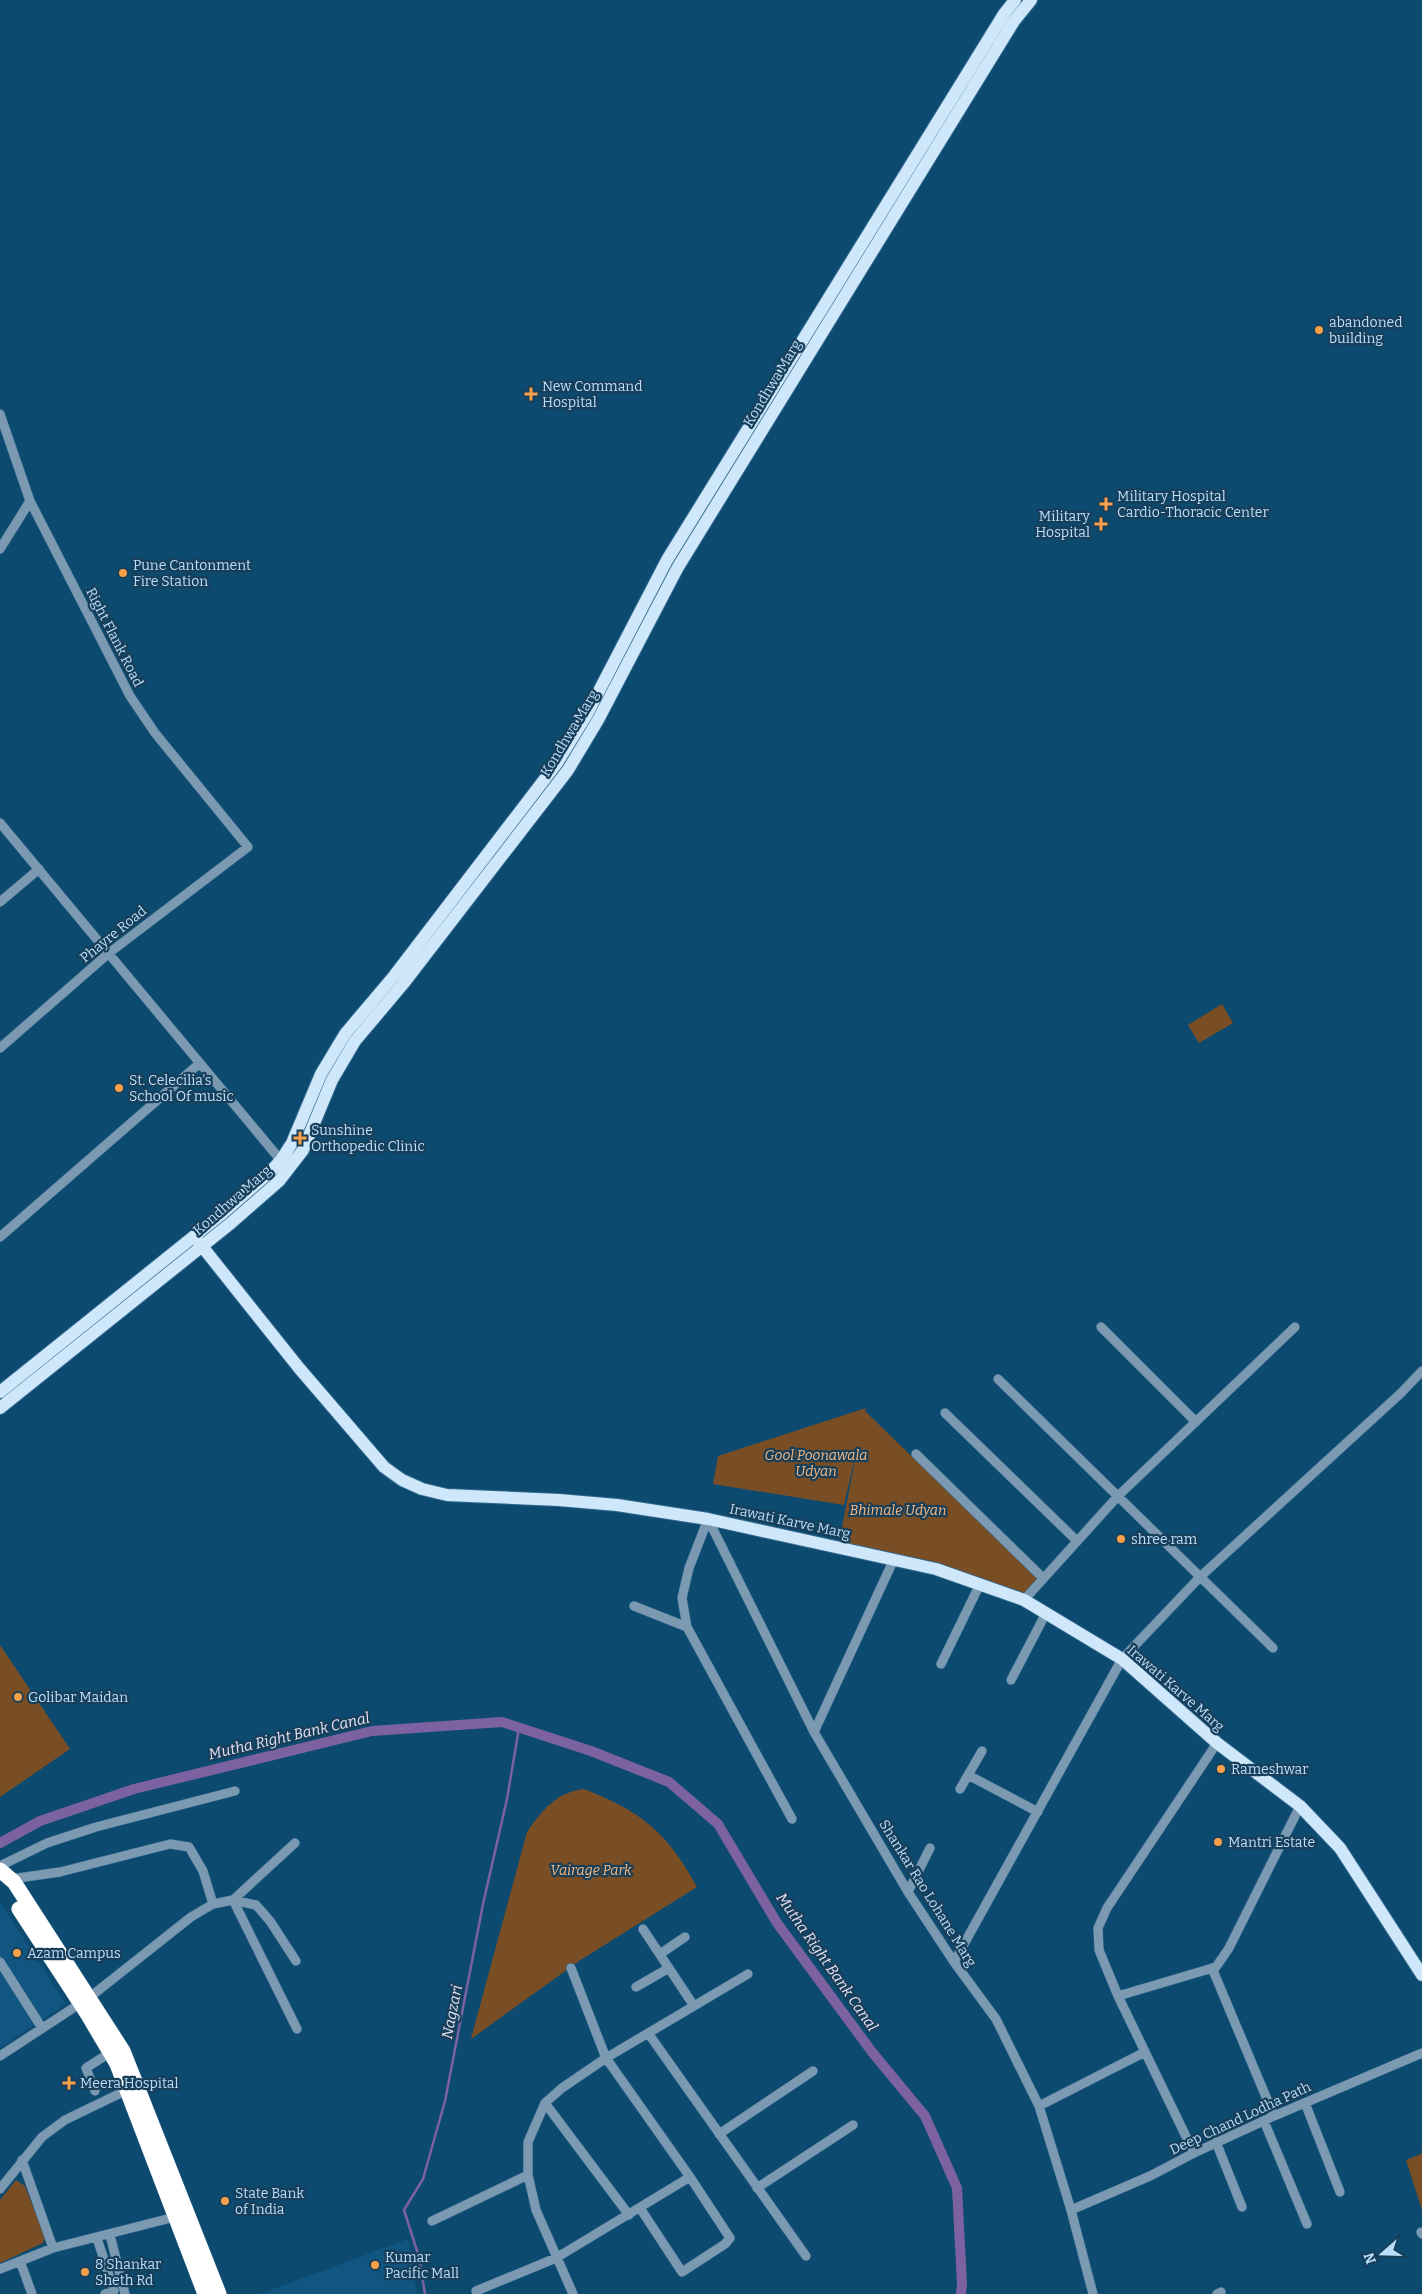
<svg xmlns="http://www.w3.org/2000/svg" width="1422" height="2294" viewBox="0 0 1422 2294" font-family="Bitter,serif">
	<style>
		.built { fill: #115680 }
		.green { fill: #7a4e24 }
		.lines { fill: none; stroke-linecap: round; stroke-linejoin: round }
		.stream { stroke: #7c62a0; stroke-width: 2.5 }
		.canal { stroke: #7c62a0; stroke-width: 10 }
		.minor-casing { stroke: #30688c; stroke-width: 10 }
		.major-casing { stroke: #30688c; stroke-width: 14 }
		.highway-casing { stroke: #30688c; stroke-width: 16 }
		.minor { stroke: #7b99b1; stroke-width: 9 }
		.major { stroke: #cfe7fa; stroke-width: 12 }
		.highway { stroke: #fff; stroke-width: 15 }
		.poi-dot { fill: #f8a14a; stroke: #183f5a; stroke-width: 2 }
		.labels { text-anchor: middle; stroke-width: 4.5; stroke-linejoin: round; paint-order: stroke }
		.poi-label { font-size: 14px; fill: #badefa; stroke: #183f5a; text-anchor: start }
		.street-label { font-size: 14px; fill: #badefa; stroke: #183f5a }
		.park-label { font-size: 14px; font-style: italic; fill: #f7b881; stroke: #183f5a }
		.water-label { font-size: 15px; font-style: italic; fill: #e7e1f3; stroke: #183f5a }
	</style>
	<rect width="100%" height="100%" fill="#0d4a70"/>
	<path class="built" d="M0,1902L66,2004L0,2048Z
		M408,2239L417,2294H260Z"/>
	<path class="green" d="M1222,1004L1233,1023L1199,1043L1188,1025Z
		M866,1408L865,1411L1040,1581L1026,1598L839,1543L858,1444L844,1505L713,1484L718,1456Z
		M0,1645L70,1749L0,1797Z
		M584,1789C642,1812 667,1832 697,1887L579,1961L471,2039L527,1832C542,1810 557,1792 584,1789Z
		M1422,2149V2210L1406,2160L1421,2154Z
		M16,2180L25,2186L45,2237L43,2243L0,2263V2200Z"/>
	<g class="lines">
		<path class="stream" d="M425,2294L419,2257L404,2210L423,2179L445,2101L483,1904L507,1799L519,1728"/>
		<path class="canal" d="M0,1843L40,1821L134,1789L372,1731L502,1722L591,1751L669,1782L718,1824L777,1923L872,2052L925,2116L957,2188L962,2284L961,2294"/>
		<defs>
			<path id="minor" d="M0,414L30,501L130,696L155,733L248,847L109,953L0,1048
				M0,549L30,501
				M0,823L283,1163
				M0,902L39,869
				M0,1237L200,1063
				M1101,1327L1196,1422
				M998,1379L1273,1648
				M945,1413L1077,1541
				M916,1454L1043,1578
				M708,1519L814,1732L908,1892L954,1962L996,2019L1039,2106L1071,2210L1093,2294
				M708,1519L689,1568L682,1598L687,1627L792,1819
				M1024,1600L1118,1496L1295,1327
				M634,1606L687,1627
				M941,1664L980,1584
				M1011,1680L1046,1613
				M814,1732L894,1559
				M968,1775L1038,1812
				M960,1789L982,1751
				M295,1843L233,1900L297,2029
				M0,1866L47,1843L96,1827L235,1791
				M11,1879L60,1872L170,1844L189,1847L203,1871L213,1904
				M908,1892L930,1848
				M643,1929L694,2006
				M660,1954L685,1937
				M0,1962L42,2028
				M954,1962L1122,1659L1200,1577L1401,1393L1422,1371
				M571,1968L606,2058L690,2177L730,2238L725,2244L682,2272L640,2208
				M1212,1968L1274,2116
				M636,1987L669,1968
				M1118,1996L1216,1967L1229,1948L1300,1806
				M648,2033L806,2256
				M0,2056L90,1997L191,1917L213,1904L233,1900L256,1905L270,1921L296,1961
				M95,2091L86,2068L111,2052
				M545,2103L629,2215
				M1305,2103L1340,2192
				M1039,2106L1145,2052
				M1264,2121L1307,2224
				M719,2134L813,2071
				M1216,2142L1242,2207
				M1194,2153L1118,1996L1099,1950L1098,1928L1107,1908L1217,1743
				M22,2160L53,2248
				M757,2188L853,2125
				M0,2189L42,2137L65,2120L127,2090
				M1071,2210L1150,2176L1194,2153L1274,2116L1422,2053
				M432,2221L528,2175
				M1421,2232L1422,2234
				M110,2235L125,2294
				M97,2238L114,2291L105,2294
				M20,2261L32,2294
				M0,2269L53,2248L175,2217
				M476,2291L556,2258L690,2177
				M573,2294L536,2210L528,2175V2142L545,2103L562,2088L606,2058L748,1974
				M1217,2294L1221,2292"/>
			<path id="major" d="M197,1240L299,1368L384,1467L402,1480L422,1489L447,1495L559,1500L617,1505L708,1519L936,1569L1024,1600L1122,1659L1217,1743L1300,1806L1340,1848L1422,1975
				M0,1392L223,1213L270,1172L281,1160L292,1143L321,1074L345,1034L394,976L557,763L587,714L667,560L1004,14L1015,0
				M0,1408L231,1223L279,1181L303,1150L332,1080L355,1041L403,984L568,770L598,720L678,567L1014,21L1031,0"/>
			<path id="highway" d="M0,1870L14,1882L123,2051L219,2294
				M19,1909L88,2015L117,2064L205,2294"/>
		</defs>
		<use href="#minor" class="minor-casing"/>
		<use href="#major" class="major-casing"/>
		<use href="#highway" class="highway-casing"/>
		<use href="#minor" class="minor"/>
		<use href="#major" class="major"/>
		<use href="#highway" class="highway"/>
	</g>
	<g class="poi-dot">
		<circle cx="1319" cy="330" r="5"/>
		<path d="M528.5 386.5h5v5h5v5h-5v5h-5v-5h-5v-5h5z"/>
		<path d="M1103.5 496.5h5v5h5v5h-5v5h-5v-5h-5v-5h5z"/>
		<path d="M1098.5 516.5h5v5h5v5h-5v5h-5v-5h-5v-5h5z"/>
		<circle cx="123" cy="573" r="5"/>
		<circle cx="119" cy="1088" r="5"/>
		<path d="M297.5 1130.5h5v5h5v5h-5v5h-5v-5h-5v-5h5z"/>
		<circle cx="1121" cy="1539" r="5"/>
		<circle cx="18" cy="1697" r="5"/>
		<circle cx="1221" cy="1769" r="5"/>
		<circle cx="1218" cy="1842" r="5"/>
		<circle cx="17" cy="1953" r="5"/>
		<path d="M66.5 2075.5h5v5h5v5h-5v5h-5v-5h-5v-5h5z"/>
		<circle cx="225" cy="2201" r="5"/>
		<circle cx="375" cy="2265" r="5"/>
		<circle cx="85" cy="2272" r="5"/>
	</g>
	<g class="labels">
		<g class="poi-label">
			<text x="1329" y="327">abandoned<tspan x="1329" dy="16">building</tspan></text>
			<text x="542" y="391">New Command<tspan x="542" dy="16">Hospital</tspan></text>
			<text x="1117" y="501">Military Hospital<tspan x="1117" dy="16">Cardio-Thoracic Center</tspan></text>
			<text x="1090" y="521" text-anchor="end">Military<tspan x="1090" dy="16">Hospital</tspan></text>
			<text x="133" y="570">Pune Cantonment<tspan x="133" dy="16">Fire Station</tspan></text>
			<text x="129" y="1085">St. Celecilia's<tspan x="129" dy="16">School Of music</tspan></text>
			<text x="311" y="1135">Sunshine<tspan x="311" dy="16">Orthopedic Clinic</tspan></text>
			<text x="1131" y="1544">shree ram</text>
			<text x="28" y="1702">Golibar Maidan</text>
			<text x="1231" y="1774">Rameshwar</text>
			<text x="1228" y="1847">Mantri Estate</text>
			<text x="27" y="1958">Azam Campus</text>
			<text x="80" y="2088">Meera Hospital</text>
			<text x="235" y="2198">State Bank<tspan x="235" dy="16">of India</tspan></text>
			<text x="385" y="2262">Kumar<tspan x="385" dy="16">Pacific Mall</tspan></text>
			<text x="95" y="2269">8 Shankar<tspan x="95" dy="16">Sheth Rd</tspan></text>
		</g>
		<g class="street-label">
			<text transform="translate(772 383) rotate(-59)" y="5">Kondhwa Marg</text>
			<text transform="translate(115 637) rotate(63)" y="5">Right Flank Road</text>
			<text transform="translate(569 733) rotate(-59)" y="5">Kondhwa Marg</text>
			<text transform="translate(113 934) rotate(-39)" y="5">Phayre Road</text>
			<text transform="translate(232 1200) rotate(-41)" y="5">Kondhwa Marg</text>
			<text transform="translate(790 1521) rotate(12)" y="5">Irawati Karve Marg</text>
			<text transform="translate(1176 1688) rotate(41)" y="5">Irawati Karve Marg</text>
			<text transform="translate(928 1893) rotate(58)" y="5">Shankar Rao Lohane Marg</text>
			<text transform="translate(1240 2118) rotate(-25)" y="5">Deep Chand Lodha Path</text>
		</g>
		<g class="park-label">
			<text x="816" y="1460">Gool Poonawala<tspan x="816" dy="16">Udyan</tspan></text>
			<text x="898" y="1515">Bhimale Udyan</text>
			<text x="591" y="1875">Vairage Park</text>
		</g>
		<g class="water-label">
			<text transform="translate(289 1736) rotate(-13)" y="5">Mutha Right Bank Canal</text>
			<text transform="translate(827 1962) rotate(55)" y="5">Mutha Right Bank Canal</text>
			<text transform="translate(452 2012) rotate(-79)" y="5">Nagzari</text>
		</g>
	</g>
	<g transform="translate(1382 2254) rotate(250)" stroke="#183f5a" stroke-width="4" paint-order="stroke">
	<path d="M0-4L9 19L0 12L-9 19Z" fill="#badefa"/>
	<text y="-8" font-size="14" font-weight="bold" text-anchor="middle" fill="#badefa">N</text>
	</g>
</svg>
